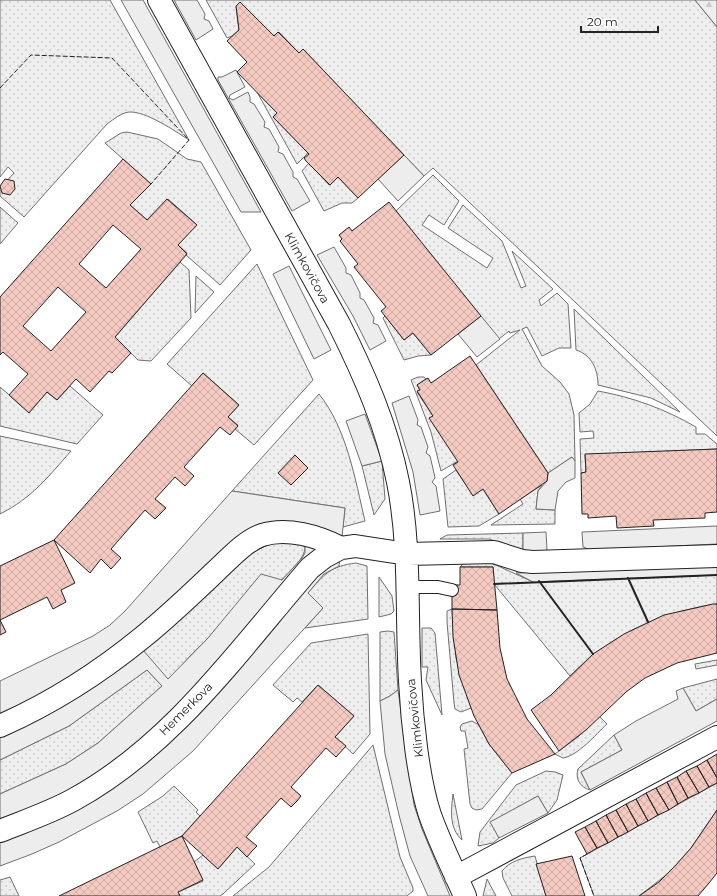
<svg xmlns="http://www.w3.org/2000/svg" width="717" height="896" viewBox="0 0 717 896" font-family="Montserrat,sans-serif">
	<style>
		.grass { fill: url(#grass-dots); stroke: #6f6f6f }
		.forest { fill: url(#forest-firs); stroke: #6f6f6f }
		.parking { fill: #ededed; stroke: #6f6f6f; fill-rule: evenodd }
		.building { fill: url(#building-cross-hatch); stroke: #222; fill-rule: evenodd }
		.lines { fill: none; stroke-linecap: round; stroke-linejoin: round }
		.service-casing { stroke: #222; stroke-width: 14 }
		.minor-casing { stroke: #222; stroke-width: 24 }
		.service { stroke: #fff; stroke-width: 12 }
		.minor { stroke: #fff; stroke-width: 22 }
		.fence { stroke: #222; stroke-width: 1; stroke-dasharray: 5 2; stroke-linecap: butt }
		.wall { stroke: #222; stroke-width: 2 }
		.labels { text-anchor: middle; stroke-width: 3; stroke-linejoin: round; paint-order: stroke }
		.street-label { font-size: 12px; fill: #222; stroke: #fff }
	</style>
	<defs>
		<pattern id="grass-dots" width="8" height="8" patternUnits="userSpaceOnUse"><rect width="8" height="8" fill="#eee"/><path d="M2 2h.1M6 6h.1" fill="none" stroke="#ccc" stroke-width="1.8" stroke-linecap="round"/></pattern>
		<pattern id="forest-firs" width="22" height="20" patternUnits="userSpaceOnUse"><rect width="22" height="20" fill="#eee"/><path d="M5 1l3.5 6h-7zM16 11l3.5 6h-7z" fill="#ccc"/></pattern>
		<pattern id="building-cross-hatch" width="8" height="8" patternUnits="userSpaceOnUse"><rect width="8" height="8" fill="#f3c9c0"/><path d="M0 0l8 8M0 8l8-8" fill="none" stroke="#d0aca5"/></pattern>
	</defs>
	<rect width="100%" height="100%" fill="#fff"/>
	<path class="grass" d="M0,0H110L189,140C175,131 146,111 129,112C121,113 114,119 107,124L24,217L0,196V188L14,173L8,167L0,177Z
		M206,0H695L717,27V436L433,168L424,176L303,49L299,53L279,32L274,36L240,2L236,6L239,30L232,36L227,38Z
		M257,92L277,113L273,117L308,153L297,164Z
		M127,132L158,139L187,159L201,162L251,250L220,285L186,255L187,253L178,245L196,224L168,199L147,220L130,205L151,184L105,143L121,133Z
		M309,163L329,185L338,177L358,198L352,203H342L324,211L302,171Z
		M433,175L459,201L444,225L429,215L422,225L487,268L493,258L448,228L463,205L502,241L521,288L526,286L512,251L553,289L539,300L541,306L557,293L568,304L571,348H559L542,356L527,327L522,329L542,366L560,382L569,394L574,415L575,461L572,457L548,473L476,365L520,330L510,333L509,331L499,339L396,211Z
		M0,207L18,223L0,244Z
		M180,262L189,270L191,318L151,361L138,360L115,337Z
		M257,264L313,380L254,445L235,429L238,425L228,417L239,405L203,373L192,386L167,364Z
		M196,276L214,292L195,313Z
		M574,309L680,412L651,398L598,385C598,370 592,355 576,350Z
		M385,316L404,340L413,333L431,355L418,356L404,360L383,318Z
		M418,377H424L426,379L417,385L420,390L417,392L433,416L430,418L458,461L441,471L431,432L411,380Z
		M70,386L103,415L77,444L0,426V387L29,412L47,392L57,400Z
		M598,391C632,397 665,409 696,427V434H705L717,444V449L585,455L586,472L581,473L580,439L594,438L593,431L580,432L579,413L590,404Z
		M319,394C347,429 355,479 365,521L343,527L345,508L232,491Z
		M0,436L71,451C48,477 32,498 0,514Z
		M382,461L385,499L374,515L362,466Z
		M456,470L473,495L483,489L499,514L479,526L448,527L443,479Z
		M542,485L538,491L536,509L555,510V524L491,525L523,504L520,499Z
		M523,533V551L489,539H440L447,535Z
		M279,542L300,544L305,547C306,570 227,621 209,638C194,650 182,666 168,680L143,651L252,553L269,544Z
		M486,562L496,565L533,582L717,575V604C660,612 611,635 570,676L494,584L493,567H460L463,564Z
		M356,563L367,566L368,619L305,628L323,608L308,593C324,574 331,566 356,563Z
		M379,577L392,596L394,611L391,614L379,617Z
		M452,609L456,658L471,708L461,712L455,709L454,703L447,622V611Z
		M422,628H431L435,633L442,715L426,680L428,667H422Z
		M388,631L394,632L398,690L390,696L380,701V632Z
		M368,634L370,734L353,754L335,737L354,716L318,685L302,702L297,698L293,702L273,685L311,643Z
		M717,660V665L696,669L695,664Z
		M147,670L162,686L98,743L66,764L0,794V760L69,726Z
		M717,679V699L696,711L683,688Z
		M599,716L607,724C595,735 579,755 563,758L555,754L579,736Z
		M472,721L479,725L489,744L512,773L482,809L476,810L472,808L470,804L464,749L468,748L465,731H461L460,727L462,724Z
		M614,735L622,750L581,772L590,790C580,787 575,779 578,769Z
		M373,745L400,857L413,888V891L407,896H233L269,867Z
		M546,771L555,772L563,775L557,800L548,813L538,796L491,822L499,838L493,843L478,846L480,832L516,785Z
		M717,783V810L691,848L670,872L639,896H594L580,858Z
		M174,786L198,810L196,812L200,816L182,836L160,847L157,841L153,843L138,812L163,796Z
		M453,794L462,840C449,828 451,811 453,794Z
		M237,847L255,864L223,894L220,896H180L178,892L203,881L194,862L203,855L218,869Z
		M535,856L546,896H512L503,878L502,871C510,861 522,858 535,856Z
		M10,877L19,896H0V880Z
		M487,879L496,896H483Z"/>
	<path class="forest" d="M695,0H717V27Z"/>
	<path class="parking" d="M121,0H143L261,212H241Z
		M174,0H197L205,14L204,19L209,21L213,29L196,40Z
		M236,70L245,87L230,95L229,98L233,100L248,92L250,97V102L254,104L265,122L264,127L269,129L279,147L278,152L283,154L293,172V177L297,179L310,201L292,211L218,80V77H222Z
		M404,155L424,176L398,201L378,179Z
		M334,247L346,268V273L351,275L360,293V298L364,300L374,318L373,323L378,325L386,341L370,350L353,316L317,255Z
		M289,266L331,350L314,359L273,274Z
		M481,316L500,339L477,357L458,334Z
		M409,396L418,420L417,425L421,427L428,447L426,453L430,456L434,473L435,478L432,482L436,486L440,511L420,515L413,472L392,403Z
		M365,414L382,461L362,466L346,421Z
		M572,457L575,461V478L566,482L558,491L555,510L536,509L538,491L547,481L548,473Z
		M232,491L345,508L339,566L324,574L308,593L323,608L193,751L143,794L117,811L59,842L32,854L0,866V794L66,764L98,743L162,686L147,670L69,726L0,760V681L93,636L110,625L125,611ZM279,542L300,544L305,547V553L302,558L282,580L261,574L208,638L168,679L143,650L252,553L269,544Z
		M717,526V544L591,550L583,547L582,532Z
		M546,532L547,550L541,552L523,551V533Z
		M717,565V575L533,582L516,573Z
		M683,688L696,711L717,699V721L590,790L581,772L622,750L614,735L636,721L678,699L676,691Z
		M398,690L414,805L422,829L450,896H428L410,856L399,815L385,754L380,701L390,696Z
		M538,796L548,813L499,838L490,822Z"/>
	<path class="building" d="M240,2L274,36L278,32L299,53L303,49L404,155L358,198L338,177L330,185L306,161L304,158L309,154L273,117L277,113L237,72L247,62L227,41L239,30L236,6Z
		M123,159L151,184L130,205L147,220L167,199L197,225L178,245L187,254L115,337L131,353L112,373L109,371L90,392L76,379L57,400L47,392L29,413L9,395L28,374L3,352L0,355V297ZM113,225L141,249L106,288L79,264ZM58,287L86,312L51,351L23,326Z
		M5,179L14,181L15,189L10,195L2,193L0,186Z
		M389,202L481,316L431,355L413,333L404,340L381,311L386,307L354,267L358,264L340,241L342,239L339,235L349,227L352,231Z
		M470,356L548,473L547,481L499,514L483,489L473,496L453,465L458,462L429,418L433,416L417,391L420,390L417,385L426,379L428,378L431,383Z
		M203,373L239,405L228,417L238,426L230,435L220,427L184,467L194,476L185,486L175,477L155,499L166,508L155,519L145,510L111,549L121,558L111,569L101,559L90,573L54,540Z
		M717,449V512L705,513V518L653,520L654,526L617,528L616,516L588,518V514H582L581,473L586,472L585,454Z
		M295,455L308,468L291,485L278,473Z
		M54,540L75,583L61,590L66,602L53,609L47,597L0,620L6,632L0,635V566Z
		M460,567H493L497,610L452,609V585H460Z
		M713,604H717V653L677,663L645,678L626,692L586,730L559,751L531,710L551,695L593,654L624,634L664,615Z
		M452,609L497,610L500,648L507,679L527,719L555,754L512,773L489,744L474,716L459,675L453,637Z
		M318,685L354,716L335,737L346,746L336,757L326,748L291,787L301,796L297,801L291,807L281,798L246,837L257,846L252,851L247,857L237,847L218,869L182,836Z
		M717,754V778L707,760Z
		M707,760L717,778V783L709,787L697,766Z
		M697,766L709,787L699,793L686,771Z
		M686,771L699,793L688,798L677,777Z
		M677,777L688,798L678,804L667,782Z
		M667,782L678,804L669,810L656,788Z
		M656,788L669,810L658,815L646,793Z
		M646,793L658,815L648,821L636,799Z
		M636,799L648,821L638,826L626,804Z
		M626,804L638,826L628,832L616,810Z
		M616,810L628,832L618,837L606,815Z
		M717,810V873L709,883L698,896H639L659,882L675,866L691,848Z
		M606,815L618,837L608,843L596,821Z
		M596,821L608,843L597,848L585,827Z
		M585,827L597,848L587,854L575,832Z
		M182,836L203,880L178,892L180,896H59Z
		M572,856L585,896H546L536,864Z"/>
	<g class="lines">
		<defs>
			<path id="service" d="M407,587H438L452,590"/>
			<path id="minor" d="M159,0L339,324C364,374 387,426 398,482C411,547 406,615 410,681C412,720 418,779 430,815C440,843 453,869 465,896
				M0,726C52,703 99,673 143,637C169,616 193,593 217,570C230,558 245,541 262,535C287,527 318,536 341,548
				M0,831C25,821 49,813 73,800C172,746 238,651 310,568L324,557L341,548L355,546L407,554L494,552L522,561L533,562L717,556
				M456,877L717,737"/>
		</defs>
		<use href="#service" class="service-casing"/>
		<use href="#minor" class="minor-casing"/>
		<use href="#service" class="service"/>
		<use href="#minor" class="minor"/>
		<path class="fence" d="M0,88L31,55L112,58L189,140L151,184
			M587,854L580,858L594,896"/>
		<path class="wall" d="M628,578L648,622
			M539,581L593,654
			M494,584L717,575"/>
	</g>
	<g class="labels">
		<g class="street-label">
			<text transform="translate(307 268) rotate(61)" y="4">Klimkovičova</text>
			<text transform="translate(186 709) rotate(-45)" y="4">Hemerkova</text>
			<text transform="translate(415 718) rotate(-96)" y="4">Klimkovičova</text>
		</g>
	</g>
	<path d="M581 26v6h77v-6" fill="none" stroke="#222222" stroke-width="2"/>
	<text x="587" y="26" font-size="12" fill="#222222" stroke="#ffffff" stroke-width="3" paint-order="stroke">20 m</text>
</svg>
